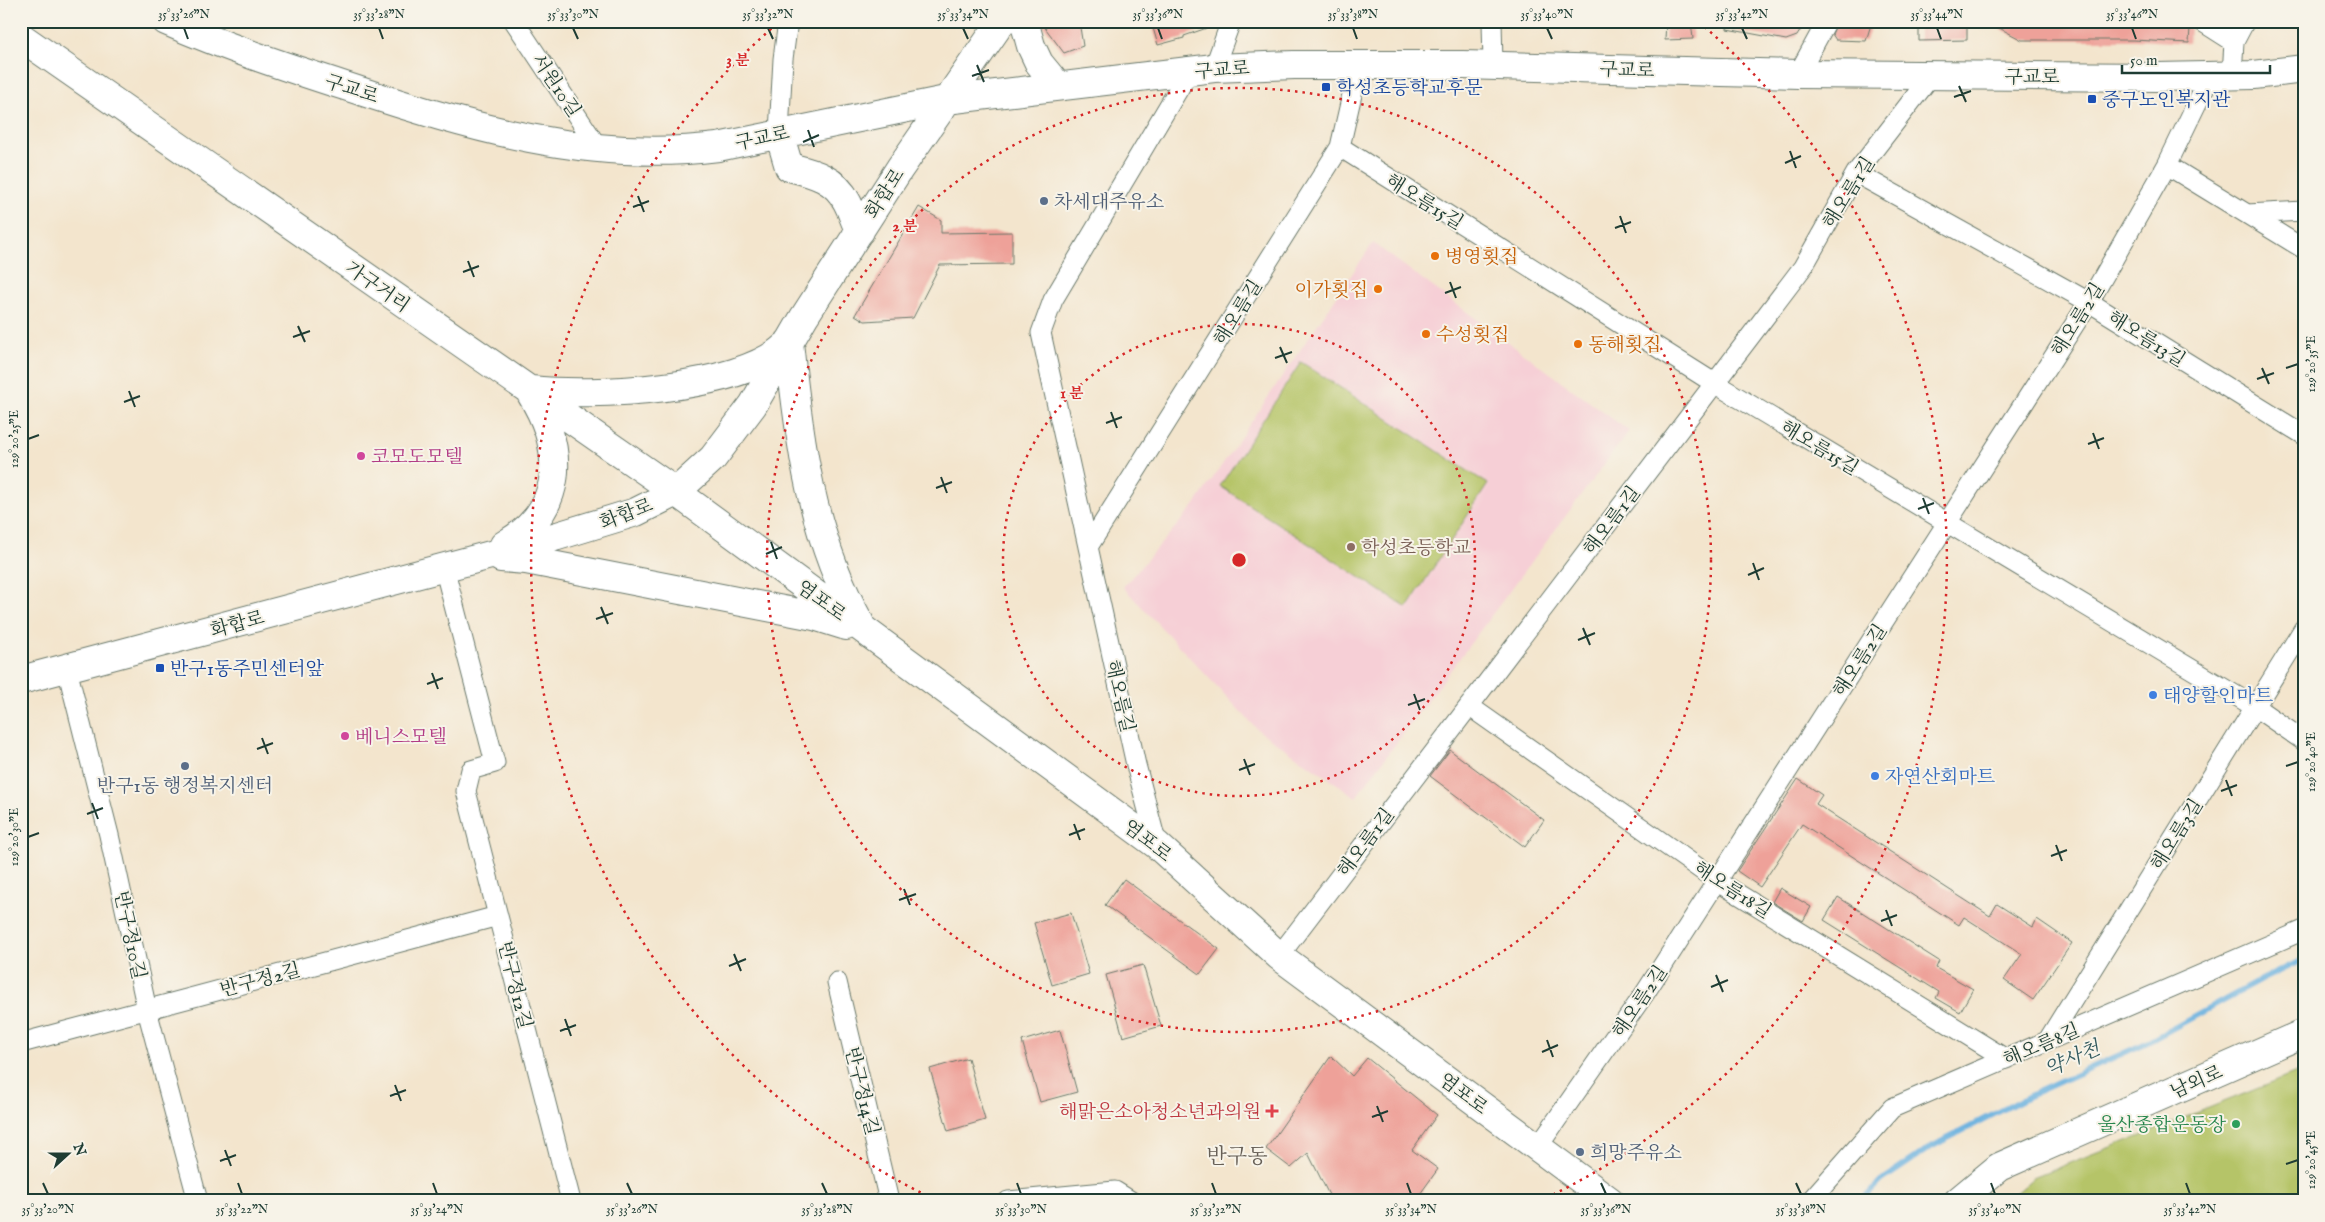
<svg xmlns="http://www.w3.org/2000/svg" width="2325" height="1222" viewBox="0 0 2325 1222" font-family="'IM FELL English','Noto Serif KR',serif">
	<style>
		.built { fill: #f6cfd6 }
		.green { fill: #b5c467; stroke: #6a804e }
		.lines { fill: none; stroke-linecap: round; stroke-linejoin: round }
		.stream { stroke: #68b0df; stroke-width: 5.5 }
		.building { fill: #eea199 }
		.street-casing { stroke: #69786a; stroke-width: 21 }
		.secondary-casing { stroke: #69786a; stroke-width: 30 }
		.street { stroke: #fff; stroke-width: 19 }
		.secondary { stroke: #fff; stroke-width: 28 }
		.ticks { fill: none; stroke: #1f3d34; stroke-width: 2 }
		.ring { fill: none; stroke: #d62828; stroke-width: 2.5; stroke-dasharray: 2.5 5 }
		.transit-dot { fill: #1a4fb4; stroke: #f7f3e8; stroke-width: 2 }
		.service-dot { fill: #5c6f8a; stroke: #f7f3e8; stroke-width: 2 }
		.food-dot { fill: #e8710a; stroke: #f7f3e8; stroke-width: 2 }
		.hotel-dot { fill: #d1479c; stroke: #f7f3e8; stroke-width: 2 }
		.education-dot { fill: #8d6e63; stroke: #f7f3e8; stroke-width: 2 }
		.shop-dot { fill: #3f7fe0; stroke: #f7f3e8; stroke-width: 2 }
		.health-dot { fill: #e0444e; stroke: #f7f3e8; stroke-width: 2 }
		.leisure-dot { fill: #2e9e5b; stroke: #f7f3e8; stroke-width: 2 }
		.labels { text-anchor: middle; stroke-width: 4; stroke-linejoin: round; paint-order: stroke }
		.street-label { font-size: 19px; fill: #1f3d34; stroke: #f7f3e8 }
		.transit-label { font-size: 19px; fill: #164399; stroke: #f7f3e8; text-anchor: start }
		.service-label { font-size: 19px; fill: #4e5e75; stroke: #f7f3e8; text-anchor: start }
		.food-label { font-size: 19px; fill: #c56008; stroke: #f7f3e8; text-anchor: start }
		.hotel-label { font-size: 19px; fill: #b23c85; stroke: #f7f3e8; text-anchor: start }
		.education-label { font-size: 19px; fill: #785e54; stroke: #f7f3e8; text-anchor: start }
		.shop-label { font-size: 19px; fill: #366cbe; stroke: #f7f3e8; text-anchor: start }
		.health-label { font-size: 19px; fill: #be3a42; stroke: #f7f3e8; text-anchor: end }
		.leisure-label { font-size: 19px; fill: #27864d; stroke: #f7f3e8; text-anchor: end }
		.water-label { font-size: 20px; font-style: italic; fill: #315a5f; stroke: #f7f3e8 }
		.quarter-label { font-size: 21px; fill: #676057; stroke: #f7f3e8 }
		.centre { fill: #d62828; stroke: #f7f3e8; stroke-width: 2.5 }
		.ring-label { font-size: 15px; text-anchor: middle; font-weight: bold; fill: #d62828; stroke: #f7f3e8; stroke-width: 4; stroke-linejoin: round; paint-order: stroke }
		.neatline { fill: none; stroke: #1f3d34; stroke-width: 2 }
		.ticks-label { font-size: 12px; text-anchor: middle; fill: #1f3d34 }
	</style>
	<rect width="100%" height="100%" fill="#f7f3e8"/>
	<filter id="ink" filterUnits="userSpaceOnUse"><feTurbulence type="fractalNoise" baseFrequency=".02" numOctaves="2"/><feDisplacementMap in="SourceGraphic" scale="10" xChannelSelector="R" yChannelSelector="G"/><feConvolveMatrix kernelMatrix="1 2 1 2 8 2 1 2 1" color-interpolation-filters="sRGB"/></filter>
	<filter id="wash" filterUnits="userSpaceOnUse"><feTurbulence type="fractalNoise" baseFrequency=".0096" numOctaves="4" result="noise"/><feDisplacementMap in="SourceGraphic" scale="20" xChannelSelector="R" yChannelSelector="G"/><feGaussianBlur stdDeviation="1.12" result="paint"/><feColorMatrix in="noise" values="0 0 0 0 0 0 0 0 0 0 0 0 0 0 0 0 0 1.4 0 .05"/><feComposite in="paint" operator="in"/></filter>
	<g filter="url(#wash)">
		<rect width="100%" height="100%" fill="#f3e5cd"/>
		<path class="built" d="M1373,243L1629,431L1356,797L1258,730L1123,587L1194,506Z"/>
		<path class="green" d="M1301,362L1488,484L1407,608L1220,486Z
			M2304,1070V1201H2006L2033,1178Z"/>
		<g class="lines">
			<path class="stream" d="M1862,1201L1881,1181L1931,1147L2035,1093L2146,1043L2261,980L2304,959"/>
		</g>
		<g id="blocks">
			<path class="building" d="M1040,21H1079L1083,46L1064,53Z
				M1151,21H1218V24L1184,36V38L1158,45Z
				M1666,21H1691L1693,39L1665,40Z
				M1728,21H1791L1803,26L1797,36L1786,40L1727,29Z
				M1838,21H1872L1866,41L1836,40L1832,34Z
				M1919,21H1967V40L1919,41Z
				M1986,21H2180L2190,28L2189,43L2134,40H2022Z
				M919,207L941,220V233L1012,232V264L940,265L913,318L865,321L855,315Z
				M1450,750L1544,820L1525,847L1430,776Z
				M1798,779L1822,795L1816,804L1990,916L1997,904L2033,927L2037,919L2072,943L2033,1000L2004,980L2022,954L1964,917L1959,925L1802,824L1760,887L1737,871Z
				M1124,879L1219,949L1200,974L1105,905Z
				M1780,888L1811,907L1803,921L1772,902Z
				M1838,897L1939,961L1936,968L1973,989L1960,1012L1936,998L1939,992L1824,920Z
				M1071,913L1089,974L1052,985L1034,923Z
				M1143,965L1161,1026L1123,1037L1106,975Z
				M1060,1030L1077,1092L1040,1102L1022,1041Z
				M1331,1056L1352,1076L1367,1058L1437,1115L1412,1150L1438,1169L1415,1201H1332L1308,1153L1291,1168L1266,1149Z
				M968,1058L985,1120L948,1131L930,1069Z"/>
		</g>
	</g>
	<g filter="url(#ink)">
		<use href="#blocks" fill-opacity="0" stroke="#69786a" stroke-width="1"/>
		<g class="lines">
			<defs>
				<path id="street" d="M514,21L599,149
					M1492,21L1493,65
					M2201,21L2234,42
					M1214,68L1231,21
					M1798,74L1827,21
					M2232,75L2234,42L2245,21
					M779,133L783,59L788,21
					M1340,147L1714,383L2255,707L2304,741
					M2167,165L2304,249
					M1856,173L2089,302L2304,435
					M2247,214L2304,211
					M1088,547L1340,147L1359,64
					M444,567L495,763L471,770L466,791L571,1201
					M67,669L109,835L147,1010L198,1201
					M1469,706L1717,881L2006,1059
					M1157,845L1136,765L1041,333L1053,300L1190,70
					M1279,956L1803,267L1856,173L1931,76
					M837,982L889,1201
					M2048,1040L2304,628
					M21,1043L498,916
					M1537,1148L1645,993L2089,302L2167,165L2210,76
					M1008,1201L1115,1191L1131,1201
					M1810,1201L1892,1108L2304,930"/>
				<path id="secondary" d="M166,21C225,47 286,67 348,87C469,127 588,163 718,147L946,100L1214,68L1294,65H1462L1798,74L2157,77L2254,75L2304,69
					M1024,21L1031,46L1039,63L1058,86
					M21,37L676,492L1157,845L1279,956L1610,1201
					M779,133L789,167C813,173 835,178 847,202C852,211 854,221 860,231
					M789,342C799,440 811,536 860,623
					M531,390C591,397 739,390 784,347
					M504,545C566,510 565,449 531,394
					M501,558L526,560L814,616L846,626
					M21,680L528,545L636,512L676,492L713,458L753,405L804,317L900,168L1002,21
					M1958,1201L1999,1167L2304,1033"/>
			</defs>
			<use href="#street" class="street-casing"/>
			<use href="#secondary" class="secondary-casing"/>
			<use href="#street" class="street"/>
			<use href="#secondary" class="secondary"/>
		</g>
	</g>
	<path class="ticks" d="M184,28L188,39M379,28L383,39M573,28L578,39M768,28L773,39M963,28L968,39M1158,28L1162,39M1353,28L1357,39M1547,28L1552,39M1742,28L1747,39M1937,28L1941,39M2132,28L2136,39M977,65L984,82M972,76L989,70M1959,86L1966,102M1954,97L1971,91M808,130L814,147M803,142L819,135M1790,151L1796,168M1785,163L1801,156M638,196L644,212M633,207L649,201M1620,216L1626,233M1615,228L1631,222M468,261L474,277M463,272L479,266M1450,282L1456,298M1445,293L1461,287M298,326L305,342M293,337L310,331M1280,347L1287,363M1275,358L1292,352M2262,368L2269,384M2286,368L2298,364M2257,379L2274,373M129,391L135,407M124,402L140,396M1111,412L1117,428M1106,423L1122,417M2093,433L2099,449M28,439L39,435M2088,444L2104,438M941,477L947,493M936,488L952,482M1923,498L1929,514M1918,509L1934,503M771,542L777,559M766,554L782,547M1753,563L1759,580M1748,575L1764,568M601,607L608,624M596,619L613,613M1583,628L1590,645M1578,640L1595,633M432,673L438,689M427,684L443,678M1414,694L1420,710M1408,705L1425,699M262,738L268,754M257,749L273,743M1244,759L1250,775M2286,766L2298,762M1239,770L1255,764M2226,780L2232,796M2221,791L2237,785M92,803L98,819M87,814L103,808M1074,824L1080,840M1069,835L1085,829M28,837L39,833M2056,845L2062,861M2051,856L2067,850M904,889L910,905M899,900L916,894M1886,910L1892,926M1881,921L1897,915M734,954L741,971M729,966L746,959M1716,975L1723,992M1711,987L1728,980M565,1019L571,1036M560,1031L576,1025M1547,1040L1553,1057M1542,1052L1558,1045M395,1085L401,1101M390,1096L406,1090M1377,1106L1383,1122M1372,1117L1388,1111M225,1150L231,1166M220,1161L236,1155M2286,1164L2298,1160M43,1183L48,1194M238,1183L242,1194M433,1183L437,1194M627,1183L632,1194M822,1183L827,1194M1017,1183L1021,1194M1212,1183L1216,1194M1407,1183L1411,1194M1601,1183L1606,1194M1796,1183L1801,1194M1991,1183L1995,1194M2186,1183L2190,1194"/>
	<g class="ring">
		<circle cx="1239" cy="560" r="236"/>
		<circle cx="1239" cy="560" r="472"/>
		<path d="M934 1199A708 708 0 0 1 779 22M1699 22A708 708 0 0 1 1544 1199"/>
	</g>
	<g class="transit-dot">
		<rect x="1321" y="82" width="10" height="10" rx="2.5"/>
		<rect x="2087" y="94" width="10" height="10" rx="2.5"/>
		<rect x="155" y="663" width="10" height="10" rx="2.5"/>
	</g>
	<g class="service-dot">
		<circle cx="1044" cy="201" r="5"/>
		<circle cx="185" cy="766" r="5"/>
		<circle cx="1580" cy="1152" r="5"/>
	</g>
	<g class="food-dot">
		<circle cx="1435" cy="256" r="5"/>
		<circle cx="1378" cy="289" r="5"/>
		<circle cx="1426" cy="334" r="5"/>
		<circle cx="1578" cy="344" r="5"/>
	</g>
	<g class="hotel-dot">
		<circle cx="361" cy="456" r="5"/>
		<circle cx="345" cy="736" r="5"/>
	</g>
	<circle class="education-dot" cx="1351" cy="547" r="5"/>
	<g class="shop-dot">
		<circle cx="2153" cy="695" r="5"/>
		<circle cx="1875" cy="776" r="5"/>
	</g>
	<path class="health-dot" d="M1269.5 1103.5h5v5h5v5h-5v5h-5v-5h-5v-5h5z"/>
	<circle class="leisure-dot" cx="2236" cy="1124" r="5"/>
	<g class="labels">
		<g class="street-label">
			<text transform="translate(1222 69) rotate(-4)" y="7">구교로</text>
			<text transform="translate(1627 69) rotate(2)" y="7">구교로</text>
			<text x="2032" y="83">구교로</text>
			<text transform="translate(557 85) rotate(56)" y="7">서원10길</text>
			<text transform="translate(352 88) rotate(18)" y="7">구교로</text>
			<text transform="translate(762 137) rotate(-12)" y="7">구교로</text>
			<text transform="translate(1848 192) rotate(-58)" y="7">해오름1길</text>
			<text transform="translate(884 193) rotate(-57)" y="7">화합로</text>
			<text transform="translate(1425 201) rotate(32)" y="7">해오름15길</text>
			<text transform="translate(378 286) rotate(35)" y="7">가구거리</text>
			<text transform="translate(1237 312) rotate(-58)" y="7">해오름길</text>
			<text transform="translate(2077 319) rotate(-58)" y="7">해오름2길</text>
			<text transform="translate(2147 338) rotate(32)" y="7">해오름13길</text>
			<text transform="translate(1820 447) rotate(31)" y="7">해오름15길</text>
			<text transform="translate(626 513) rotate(-21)" y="7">화합로</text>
			<text transform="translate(1611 520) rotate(-53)" y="7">해오름1길</text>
			<text transform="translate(822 600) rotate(36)" y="7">염포로</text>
			<text transform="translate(237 623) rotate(-15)" y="7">화합로</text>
			<text transform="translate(1859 660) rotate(-57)" y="7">해오름2길</text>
			<text transform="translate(1121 696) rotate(77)" y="7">해오름길</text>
			<text transform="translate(2176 834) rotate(-58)" y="7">해오름3길</text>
			<text transform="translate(1148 840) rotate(38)" y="7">염포로</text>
			<text transform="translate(1365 842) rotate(-53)" y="7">해오름1길</text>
			<text transform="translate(1733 889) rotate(33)" y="7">해오름18길</text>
			<text transform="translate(131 935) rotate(78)" y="7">반구정10길</text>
			<text transform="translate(260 979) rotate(-15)" y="7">반구정2길</text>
			<text transform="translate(516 985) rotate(76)" y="7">반구정12길</text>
			<text transform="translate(1639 1001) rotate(-56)" y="7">해오름2길</text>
			<text transform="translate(2041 1044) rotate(-23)" y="7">해오름8길</text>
			<text transform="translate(2196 1081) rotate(-24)" y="7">남외로</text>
			<text transform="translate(863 1091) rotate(76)" y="7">반구정14길</text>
			<text transform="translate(1464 1093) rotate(37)" y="7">염포로</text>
		</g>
		<g class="transit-label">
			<text x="1336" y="94">학성초등학교후문</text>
			<text x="2102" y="106">중구노인복지관</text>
			<text x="170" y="675">반구1동주민센터앞</text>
		</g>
		<g class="service-label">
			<text x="1054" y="208">차세대주유소</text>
			<text x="185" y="792" text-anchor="middle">반구1동 행정복지센터</text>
			<text x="1590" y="1159">희망주유소</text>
		</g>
		<g class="food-label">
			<text x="1445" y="263">병영횟집</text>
			<text x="1368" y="296" text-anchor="end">이가횟집</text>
			<text x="1436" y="341">수성횟집</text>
			<text x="1588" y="351">동해횟집</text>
		</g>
		<g class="hotel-label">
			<text x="371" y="463">코모도모텔</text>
			<text x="355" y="743">베니스모텔</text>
		</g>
		<g class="education-label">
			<text x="1361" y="554">학성초등학교</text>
		</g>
		<g class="shop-label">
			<text x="2163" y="702">태양할인마트</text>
			<text x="1885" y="783">자연산회마트</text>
		</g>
		<g class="health-label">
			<text x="1261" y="1118">해맑은소아청소년과의원</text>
		</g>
		<g class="leisure-label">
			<text x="2226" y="1131">울산종합운동장</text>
		</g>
		<g class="water-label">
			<text transform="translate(2072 1058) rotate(-24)" y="7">약사천</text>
		</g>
		<g class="quarter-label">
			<text x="1237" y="1163">반구동</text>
		</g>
	</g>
	<circle cx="1239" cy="560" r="8" class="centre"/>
	<g class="ring-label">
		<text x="738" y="65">3 분</text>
		<text x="905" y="231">2 분</text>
		<text x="1072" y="398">1 분</text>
	</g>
	<rect width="2325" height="1222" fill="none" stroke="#f7f3e8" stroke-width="55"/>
	<g transform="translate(68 1154) rotate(69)" stroke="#f7f3e8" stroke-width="4" paint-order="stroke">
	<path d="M0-4L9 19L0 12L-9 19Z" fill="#1f3d34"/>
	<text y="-8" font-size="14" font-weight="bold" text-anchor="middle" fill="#1f3d34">N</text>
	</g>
	<path d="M2122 65v8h148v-8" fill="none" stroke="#1f3d34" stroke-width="2.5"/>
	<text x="2130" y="65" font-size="15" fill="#1f3d34" stroke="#f7f3e8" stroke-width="4" paint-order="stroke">50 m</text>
	<rect x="28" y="28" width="2270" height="1166" class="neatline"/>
	<g class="ticks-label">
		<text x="184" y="18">35°33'26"N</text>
		<text x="379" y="18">35°33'28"N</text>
		<text x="573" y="18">35°33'30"N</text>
		<text x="768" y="18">35°33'32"N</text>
		<text x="963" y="18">35°33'34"N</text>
		<text x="1158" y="18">35°33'36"N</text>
		<text x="1353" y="18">35°33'38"N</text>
		<text x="1547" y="18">35°33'40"N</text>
		<text x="1742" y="18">35°33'42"N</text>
		<text x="1937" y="18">35°33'44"N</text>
		<text x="2132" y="18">35°33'46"N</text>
		<text transform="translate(2311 364) rotate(-90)" y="4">129°20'35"E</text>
		<text transform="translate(14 439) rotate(-90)" y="4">129°20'25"E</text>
		<text transform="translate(2311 762) rotate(-90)" y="4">129°20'40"E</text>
		<text transform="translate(14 837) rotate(-90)" y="4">129°20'30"E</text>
		<text transform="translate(2311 1160) rotate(-90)" y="4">129°20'45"E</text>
		<text x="48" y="1213">35°33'20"N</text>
		<text x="242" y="1213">35°33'22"N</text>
		<text x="437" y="1213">35°33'24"N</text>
		<text x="632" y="1213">35°33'26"N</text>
		<text x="827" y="1213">35°33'28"N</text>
		<text x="1021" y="1213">35°33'30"N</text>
		<text x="1216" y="1213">35°33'32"N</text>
		<text x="1411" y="1213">35°33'34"N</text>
		<text x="1606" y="1213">35°33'36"N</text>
		<text x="1801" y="1213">35°33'38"N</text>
		<text x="1995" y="1213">35°33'40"N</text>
		<text x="2190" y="1213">35°33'42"N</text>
	</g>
</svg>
